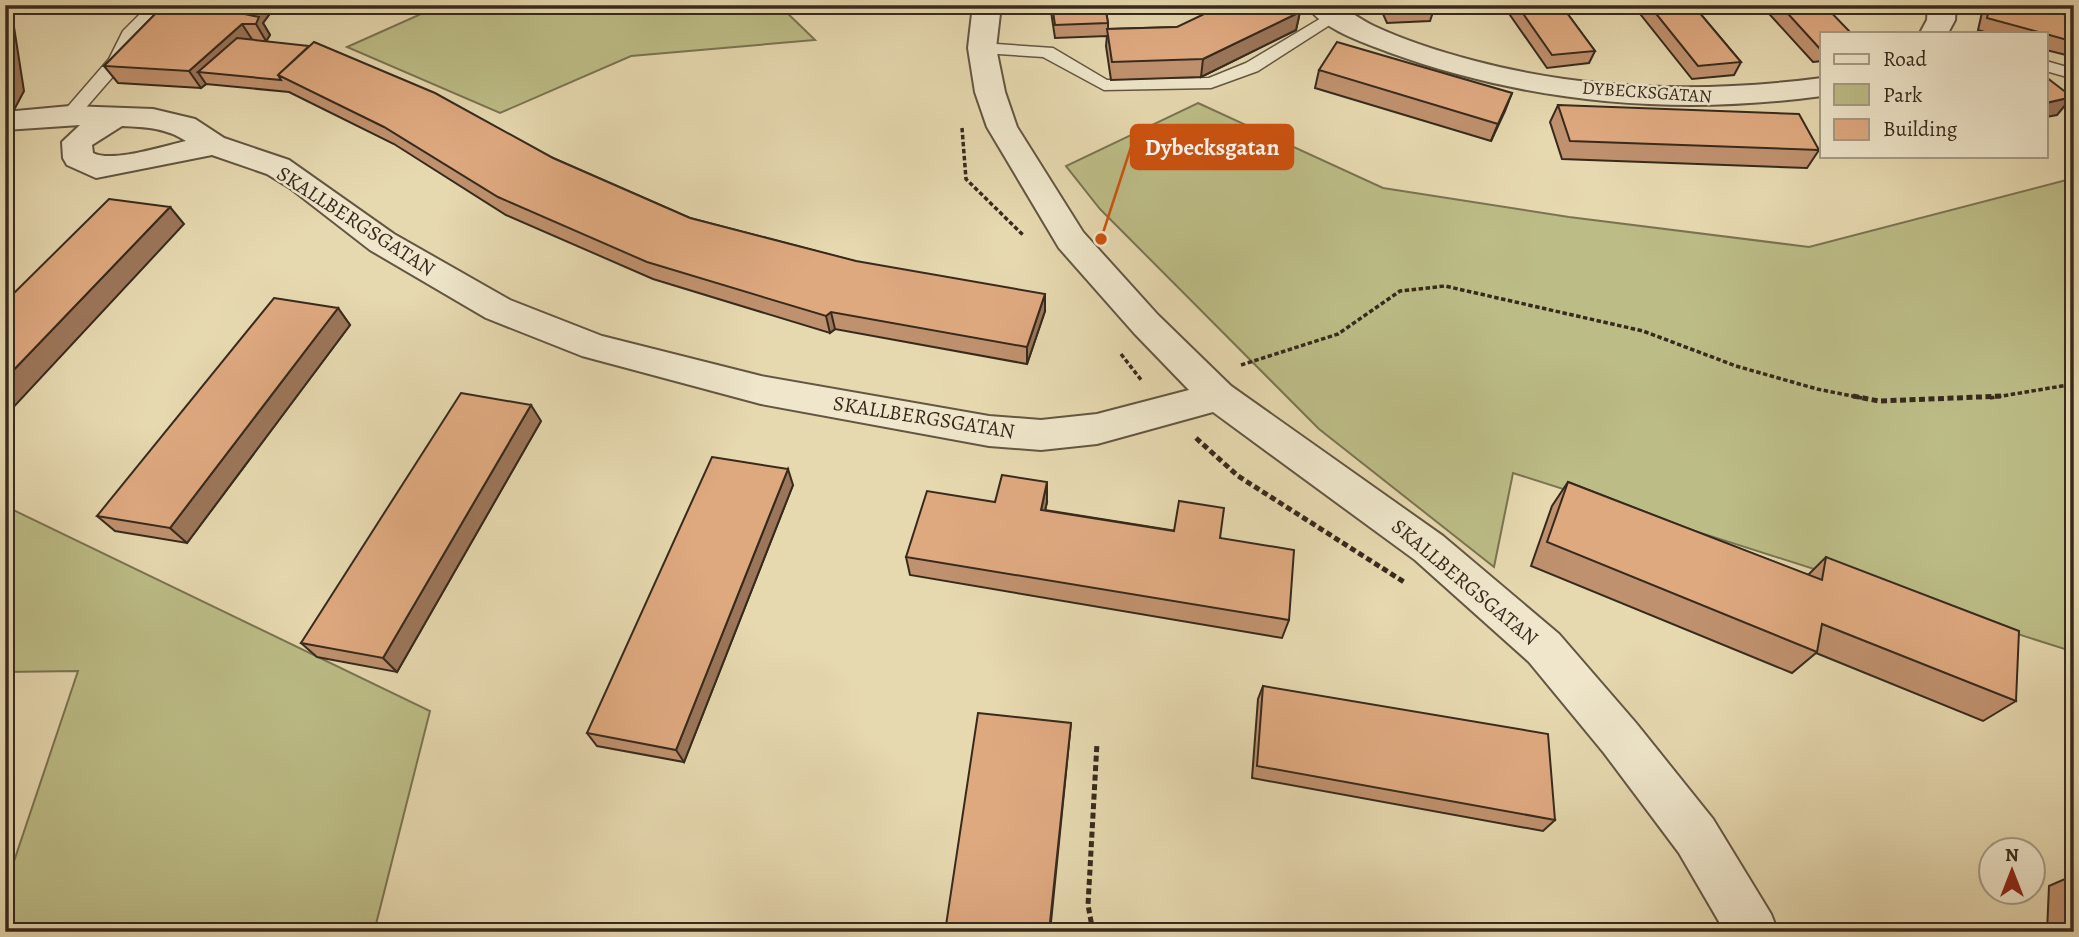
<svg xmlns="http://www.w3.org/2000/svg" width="2079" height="937" viewBox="0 0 2079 937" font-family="Alegreya,serif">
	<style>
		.green { fill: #bcbc86; stroke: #7a7352; stroke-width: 2 }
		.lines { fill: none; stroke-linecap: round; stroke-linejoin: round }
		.lane-casing { stroke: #635642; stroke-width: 3 }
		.street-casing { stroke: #635642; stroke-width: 4 }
		.path-far1 { stroke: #372a1d; stroke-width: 3.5; stroke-dasharray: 4.5 2.5; stroke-linecap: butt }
		.path { stroke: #372a1d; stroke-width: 5; stroke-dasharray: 6 3.5; stroke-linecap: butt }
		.lane { fill: #efe6cb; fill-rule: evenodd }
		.street { fill: #efe6cb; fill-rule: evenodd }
		.wall { fill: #c0916e; stroke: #372a1d; stroke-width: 2 }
		.shaded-wall { fill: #9c765a; stroke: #372a1d; stroke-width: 2 }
		.building { fill: #dfa980; stroke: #372a1d; stroke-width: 2 }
		.labels { text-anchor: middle; stroke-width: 5; stroke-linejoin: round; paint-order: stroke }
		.far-street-label { font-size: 18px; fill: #372a1d; stroke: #efe6cb }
		.street-label { font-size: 21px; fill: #372a1d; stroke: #efe6cb }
		.leader { fill: none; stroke: #cd520f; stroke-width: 2.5 }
		.callout-dot { fill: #cd520f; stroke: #efe6cb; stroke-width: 2.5 }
		.callout { fill: #cd520f; stroke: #cd520f; stroke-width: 2.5 }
		.callout-label { font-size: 23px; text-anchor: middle; font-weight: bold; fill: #fff }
	</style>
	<rect width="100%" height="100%" fill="#e6d8af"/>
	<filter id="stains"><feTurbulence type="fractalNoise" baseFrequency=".00286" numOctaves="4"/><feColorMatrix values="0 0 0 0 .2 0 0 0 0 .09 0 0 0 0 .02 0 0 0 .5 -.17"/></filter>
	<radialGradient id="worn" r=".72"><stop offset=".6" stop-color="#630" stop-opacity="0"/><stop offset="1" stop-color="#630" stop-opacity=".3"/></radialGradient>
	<path class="green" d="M441,5H779L815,40L631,56L500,113L347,47Z
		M1198,103L1383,188L1569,217L1809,247L2074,178V652L1513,473L1494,567L1319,429L1100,209L1066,166Z
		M5,506L430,711L374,932H5V888L78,671L5,672Z"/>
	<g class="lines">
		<defs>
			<path id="lane" d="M155,5H175L151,21L136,36L123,65L76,119H64L61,115L64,111L109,59L123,31L139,15Z
				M1333,11L1341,16L1339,19L1258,71L1211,88L1104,90L1043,57L982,53L974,48L982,43L1053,48L1107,80L1209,78L1246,63Z
				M2046,61L2074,69V79L2046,71Z"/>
			<path id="street" d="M973,5H1001L996,48L1005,92L1017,127L1083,232L1158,315L1231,386L1443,536L1559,634L1636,723L1713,819L1771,914L1778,932H1725L1679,853L1604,753L1529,662L1415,560L1213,412L1097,444L1041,450L989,446L761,404L582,356L486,318L370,250L290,188L267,174L212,155L96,178L67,165L63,158L62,142L80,125L5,130V112L70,106L153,109L195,119L224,138L289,160L394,234L510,300L602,336L761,376L989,416L1041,420L1097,414L1189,390L1134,333L1059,248L987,127L975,92L968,48ZM122,126C146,127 166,128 186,141C164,146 112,163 93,153L92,145Z
				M1306,5C1315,5 1329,3 1337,6C1350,10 1362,21 1374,26C1406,41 1441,52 1475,61C1588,91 1706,93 1822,78V96C1675,116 1528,103 1388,52C1362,42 1322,29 1306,5Z
				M1928,5H1956L1955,20L1948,33H1920L1927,20Z"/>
		</defs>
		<use href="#lane" class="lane-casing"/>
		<use href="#street" class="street-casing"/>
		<path class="path-far1" d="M962,128L966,179L1023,235
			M1121,354L1142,381
			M1241,365L1338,334L1400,291L1445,286L1643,331L1736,366L1817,389L1862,398
			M1990,398L2074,384"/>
		<path class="path" d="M1853,396L1879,401L2004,396
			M1196,438L1238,476L1404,582
			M1093,932L1088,905L1097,743"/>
		<use href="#lane" class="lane"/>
		<use href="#street" class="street"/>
	</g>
	<path class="wall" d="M164,5H268L271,12L263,23L270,35L266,41L553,158L690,218L1045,311L1027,364L835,329L830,333L653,279L506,215L394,144L289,92L206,84L201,88L118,83L104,66Z
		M1050,5H1105L1108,23V29L1177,27L1300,12L1296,30L1201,77L1111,80L1106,46L1107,36L1055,38Z
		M1379,5H1432L1434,9L1430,21L1387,23Z
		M1503,5H1561L1595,51L1589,63L1547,68Z
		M1633,5H1693L1741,62L1734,75L1692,79Z
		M1761,5H1824L1822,33V61L1813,62Z
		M1985,5H2030L2074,17V57L2046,50V33H1988L1978,30L1983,8Z
		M1319,70L1512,93L1491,141L1315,88Z
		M1558,105L1819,150L1807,168L1562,159L1550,122Z
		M338,308L350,325L187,543L115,531L97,516Z
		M541,421L397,672L317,657L301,643Z
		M1568,482L1808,575L1826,557L2016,701L1983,721L1816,653L1792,673L1531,566L1552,506Z
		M793,485L684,762L597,746L587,733Z
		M995,502H1047L1045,510L1220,538L1289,620L1282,638L910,575L906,557Z
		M2074,661V735L2068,733L2069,664Z
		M1263,686L1555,820L1543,831L1252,778L1258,699Z
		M2074,875V932H2047L2049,886Z"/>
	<path class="shaded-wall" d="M252,5H268L271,12L263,23L270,35L266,41L256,24L245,14Z
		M1300,12L1296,30L1201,77L1203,59Z
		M5,17L14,27L24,91L5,127Z
		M242,24L253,41L198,72L206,84L201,88L189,71Z
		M1512,93L1505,111L1491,141L1498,124Z
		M2072,97L2057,115L2046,117V103Z
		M170,207L184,224L9,412L5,409V379Z
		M1045,294V311L1027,364V347Z
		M338,308L350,325L187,543L170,528Z
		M831,312L835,329L830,333L826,316Z
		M531,405L541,421L397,672L383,658Z
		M788,469L793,485L684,762L676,750Z
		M1047,482V502L1041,529V510Z
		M1071,723L1050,932H1049Z"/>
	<path class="building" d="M164,5H252L245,14L259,17L256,24H242L189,71L104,66Z
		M1052,5H1105L1108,23L1055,25Z
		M1223,5H1289L1300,12L1203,59L1112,62L1107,29L1177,27Z
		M1388,5H1432L1434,9L1390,11Z
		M1517,5H1561L1595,51L1552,55Z
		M1649,5H1693L1741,62L1698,66Z
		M1780,5H1824L1851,33H1822L1821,50Z
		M1990,5H2030L2074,17V42L2046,34V33H2042L1987,18Z
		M237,38L309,46L278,75L281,80L198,72Z
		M314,42L435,93L553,158L690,218L856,261L1045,294L1027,347L831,312L826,316L647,262L498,197L384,127L278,75Z
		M1337,42L1512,93L1498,124L1319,70Z
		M2046,77L2072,97L2046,103Z
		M1558,105L1799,114L1819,150L1570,141Z
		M109,199L170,207L5,379V302Z
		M274,298L338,308L170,528L97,516Z
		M461,393L531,405L383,658L301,643Z
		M712,457L788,469L676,750L587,733Z
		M1002,475L1047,482L1041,510L1174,531L1179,501L1224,508L1220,538L1294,550L1289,620L906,557L927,491L995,502Z
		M1568,482L1822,580L1826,557L2019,631L2016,701L1822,624L1817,652L1547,542Z
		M1263,686L1548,734L1555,820L1257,766Z
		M978,713L1071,723L1049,932H945Z"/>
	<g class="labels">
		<g class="far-street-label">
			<text transform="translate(1647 92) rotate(4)" y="6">DYBECKSGATAN</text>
		</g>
		<g class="street-label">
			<text transform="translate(356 221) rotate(33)" y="7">SKALLBERGSGATAN</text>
			<text transform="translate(924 417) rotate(9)" y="7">SKALLBERGSGATAN</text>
			<text transform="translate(1465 582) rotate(40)" y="7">SKALLBERGSGATAN</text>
		</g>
	</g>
	<path class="leader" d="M1101 239L1131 147"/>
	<circle class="callout-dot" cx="1101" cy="239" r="7"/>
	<rect class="callout" x="1131" y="125" width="162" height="44" rx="7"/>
	<g class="callout-label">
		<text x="1212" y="155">Dybecksgatan</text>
	</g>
	<rect width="2079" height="937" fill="none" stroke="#e6d8af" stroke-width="28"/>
	<rect x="7" y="7" width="2065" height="923" fill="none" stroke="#372a1d" stroke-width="3.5"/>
	<rect x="14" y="14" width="2051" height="909" fill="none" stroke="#372a1d" stroke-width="2"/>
	<rect x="1820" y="32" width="228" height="126" fill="#efe6cb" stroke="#a59b85" stroke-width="2"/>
	<rect x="1834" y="54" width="35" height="10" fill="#efe6cb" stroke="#a59b85" stroke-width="2"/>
	<text x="1883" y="66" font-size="21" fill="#372a1d">Road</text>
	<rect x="1834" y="84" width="35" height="21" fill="#bcbc86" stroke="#a59b85" stroke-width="2"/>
	<text x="1883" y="102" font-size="21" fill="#372a1d">Park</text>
	<rect x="1834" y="119" width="35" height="21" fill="#dfa980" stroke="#a59b85" stroke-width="2"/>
	<text x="1883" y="136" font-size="21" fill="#372a1d">Building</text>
	<g transform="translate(2012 871)"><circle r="33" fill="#efe6cb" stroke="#a59b85" stroke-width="2"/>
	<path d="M0-5L12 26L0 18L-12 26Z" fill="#8f2418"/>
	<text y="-10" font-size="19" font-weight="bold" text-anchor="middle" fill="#372a1d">N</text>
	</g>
	<rect width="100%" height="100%" filter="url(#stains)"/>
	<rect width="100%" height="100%" fill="url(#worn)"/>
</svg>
